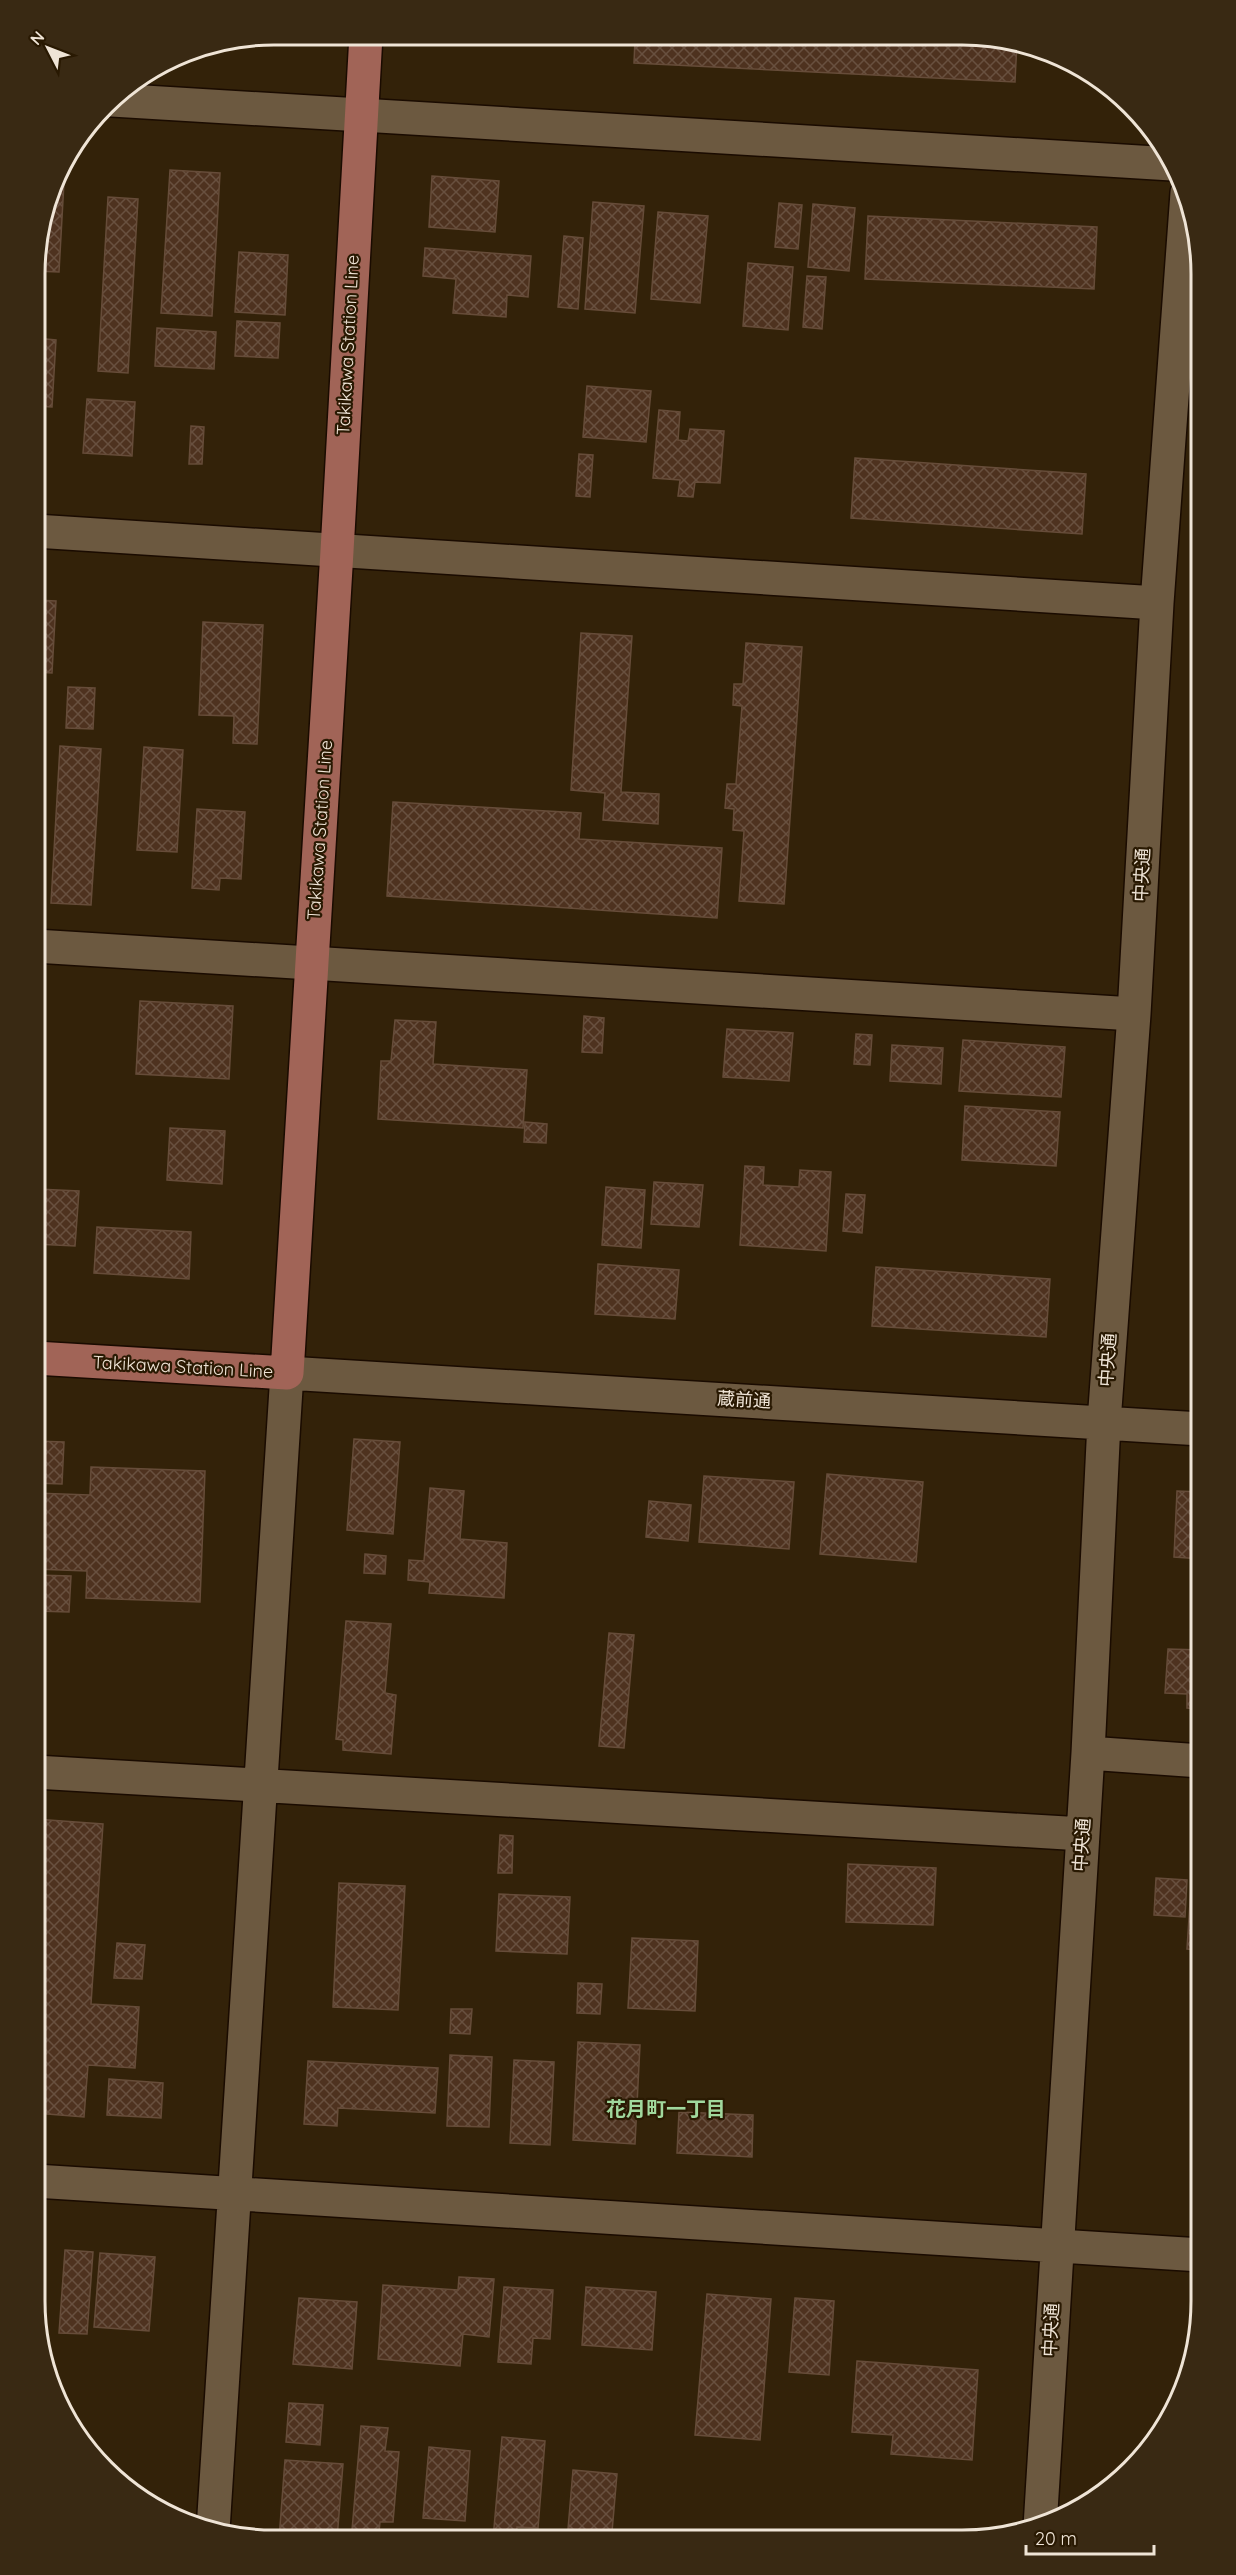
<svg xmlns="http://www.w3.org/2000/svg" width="1236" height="2575" viewBox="0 0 1236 2575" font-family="Quicksand,'Noto Sans JP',sans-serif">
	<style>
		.building { fill: url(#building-cross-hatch); stroke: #664c39; stroke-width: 1.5 }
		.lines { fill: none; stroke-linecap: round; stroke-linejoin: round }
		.minor-casing { stroke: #1a0b00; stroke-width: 36 }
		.major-casing { stroke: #1a0b00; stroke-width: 36 }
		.minor { stroke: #6c5940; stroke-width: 33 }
		.major { stroke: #a16457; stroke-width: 33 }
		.labels { text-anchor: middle; stroke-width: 4.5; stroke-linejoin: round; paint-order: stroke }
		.street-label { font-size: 18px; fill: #efe4d6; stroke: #291902 }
		.neighbourhood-label { font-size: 20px; font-weight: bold; fill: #a0d89d; stroke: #291902 }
		.rim { fill: none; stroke: #efe4d6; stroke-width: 3 }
	</style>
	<defs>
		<pattern id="building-cross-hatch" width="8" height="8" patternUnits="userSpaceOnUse" patternTransform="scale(1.5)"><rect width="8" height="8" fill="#4e321f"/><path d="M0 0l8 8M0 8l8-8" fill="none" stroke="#68503f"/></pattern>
	</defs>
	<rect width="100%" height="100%" fill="#332209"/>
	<path class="building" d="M272,35L274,34L301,35L300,37Z
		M555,36L1008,39L1017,42L1015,82L634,63L635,40Z
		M170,170L220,173L212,316L161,313Z
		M432,176L499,181L495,232L429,227Z
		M56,182H64L59,272L35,271V258Z
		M108,197L138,199L128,373L98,371Z
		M593,202L644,206L635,313L585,309Z
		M779,203L802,205L798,249L775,247Z
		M813,204L855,208L849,271L808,267Z
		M658,212L708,216L700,303L651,299Z
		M868,216L1097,227L1094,289L865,279Z
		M564,236L583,238L578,309L558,307Z
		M425,248L531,256L528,297L507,295L506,317L453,313L456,279L423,276Z
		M239,252L288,255L285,315L235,312Z
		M748,263L793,267L788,330L743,326Z
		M807,276L826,277L822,329L803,327Z
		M237,321L280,323L278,358L235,356Z
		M157,328L216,332L214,369L155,366Z
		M35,338L56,340L52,407L35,406Z
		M587,386L651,391L646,442L583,437Z
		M87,399L135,402L132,456L83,453Z
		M659,410L680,412L678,440L688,441L690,429L724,431L720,483L695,482L693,497L678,496L680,480L653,478Z
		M191,426L204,427L202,464H189Z
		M579,454L593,455L590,497L576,496Z
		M855,458L1086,474L1082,534L851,518Z
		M35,600L56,601L52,673L35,672Z
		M203,622L263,625L257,744L233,743L234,716L199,715Z
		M581,633L632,636L621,792L659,794L658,824L603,820L605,793L571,790Z
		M746,643L802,647L784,904L739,901L744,831L733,830L734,809L725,808L727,784H736L742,706L733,705L734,684H743Z
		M68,687L95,688L93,729L66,728Z
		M60,746L101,749L91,905L51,903Z
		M144,747L183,750L177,852L137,850Z
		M393,802L581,813L579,839L722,848L717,918L387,896Z
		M197,809L245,812L241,879L220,878L219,890L192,888Z
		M140,1001L233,1006L229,1079L136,1074Z
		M584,1016L604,1018L602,1053L582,1052Z
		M395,1020L436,1022L433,1064L527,1070L523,1128L378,1119L381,1061H391Z
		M727,1029L793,1033L789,1081L723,1077Z
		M856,1034L872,1035L870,1065L854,1064Z
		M963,1040L1065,1047L1061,1097L959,1091Z
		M892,1045L943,1048L941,1084L890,1081Z
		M965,1106L1060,1112L1056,1166L962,1160Z
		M525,1122L547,1124L546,1143L524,1142Z
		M170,1128L225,1131L222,1184L167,1180Z
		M745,1166L764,1167L763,1185L799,1187L800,1170L831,1172L826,1251L740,1245Z
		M654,1182L703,1185L699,1227L651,1224Z
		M606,1187L645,1190L641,1248L602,1245Z
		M37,1189L79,1191L75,1246L35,1244Z
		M846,1194L865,1195L862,1233L843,1231Z
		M97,1227L191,1232L189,1279L94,1273Z
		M598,1264L679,1270L675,1319L595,1314Z
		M876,1267L1050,1279L1046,1337L872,1326Z
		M354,1439L400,1442L393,1534L347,1530Z
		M35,1441L64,1442L62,1484L35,1483Z
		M91,1467L205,1471L200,1602L86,1598L87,1571L35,1569V1493L90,1495Z
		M827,1474L923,1482L916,1562L820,1554Z
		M704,1476L794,1482L789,1549L699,1542Z
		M430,1488L464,1491L460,1539L507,1543L504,1598L429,1593L430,1582L408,1580L409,1560L424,1561Z
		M1177,1491L1201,1492V1559L1174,1557Z
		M649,1501L691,1505L688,1541L646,1537Z
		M365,1554L386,1556L385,1574L364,1573Z
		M35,1575L71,1576L69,1612L35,1611Z
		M346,1621L391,1624L385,1693L396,1695L391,1754L343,1750V1740L336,1739Z
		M609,1633L634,1635L624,1748L599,1746Z
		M1168,1649L1201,1650V1709L1187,1708V1694L1165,1693Z
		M35,1819L103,1824L91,2004L139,2007L135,2068L88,2065L84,2117L35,2113Z
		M500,1835L513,1836L512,1873H498Z
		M848,1864L936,1868L933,1925L846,1922Z
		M1192,1871L1201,1872V1950L1187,1949Z
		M1156,1878L1187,1880L1185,1917L1154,1915Z
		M339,1883L405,1886L398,2010L333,2007Z
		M499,1894L570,1897L567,1954L496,1951Z
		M632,1938L698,1941L695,2011L628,2008Z
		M117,1943L145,1945L142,1979L114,1978Z
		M578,1983L602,1984L600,2014L577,2013Z
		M1197,1993H1201V2041L1194,2040Z
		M451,2009H472L470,2034L450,2033Z
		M578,2042L640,2045L635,2144L573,2140Z
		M450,2055L492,2057L489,2127L447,2126Z
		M514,2060L554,2062L550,2145L510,2143Z
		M308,2061L438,2068L435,2113L338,2108L337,2126L304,2124Z
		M109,2079L163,2083L161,2118L107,2115Z
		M1196,2088H1201V2124H1193Z
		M679,2112L753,2115L752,2157L677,2153Z
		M65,2250L93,2252L87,2334L59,2333Z
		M100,2253L155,2257L149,2331L94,2327Z
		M459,2277L494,2279L489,2337L463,2334L460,2366L378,2359L383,2285L458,2290Z
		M504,2287L553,2290L550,2339L533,2338L531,2364L498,2362Z
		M586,2287L656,2292L652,2350L582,2345Z
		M707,2294L771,2299L760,2440L695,2435Z
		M299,2298L357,2302L352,2369L293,2364Z
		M795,2298L834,2301L829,2375L789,2372Z
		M857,2361L978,2370L972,2460L891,2454L893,2435L852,2432Z
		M289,2403L323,2405L320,2445L286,2442Z
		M361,2426L388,2428L385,2451L399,2452L393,2522H380L379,2532L352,2530Z
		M502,2437L545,2441L538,2528L517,2527L516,2539H493Z
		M429,2447L470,2451L465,2521L423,2518Z
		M285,2460L343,2464L337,2539H279Z
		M573,2470L617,2474L612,2532L568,2529Z"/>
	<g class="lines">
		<defs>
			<path id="minor" d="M112,100L1172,164
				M35,531L1157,603
				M35,946L1134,1014
				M1088,1753L1201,1761
				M35,1772L1083,1834
				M35,2181L1201,2255
				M1040,2527L1088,1753L1104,1422L1134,1014L1157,603L1187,193
				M213,2530L287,1373L1201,1429"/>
			<path id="major" d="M35,1358L287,1373L337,551L366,35"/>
		</defs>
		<use href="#minor" class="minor-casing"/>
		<use href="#major" class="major-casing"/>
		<use href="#minor" class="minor"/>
		<use href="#major" class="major"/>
	</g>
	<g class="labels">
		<g class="street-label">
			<text transform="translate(348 345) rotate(-87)" y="6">Takikawa Station Line</text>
			<text transform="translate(320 830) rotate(-86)" y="6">Takikawa Station Line</text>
			<text transform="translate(1142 875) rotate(-87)" y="6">中央通</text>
			<text transform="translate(1108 1360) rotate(-86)" y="6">中央通</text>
			<text transform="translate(183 1367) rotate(3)" y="6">Takikawa Station Line</text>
			<text transform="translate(744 1400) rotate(3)" y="6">蔵前通</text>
			<text transform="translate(1082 1845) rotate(-86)" y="6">中央通</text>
			<text transform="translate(1051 2330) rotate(-87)" y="6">中央通</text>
		</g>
		<g class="neighbourhood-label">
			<text x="666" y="2116">花月町一丁目</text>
		</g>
	</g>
	<path d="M0 0H1236V2575H0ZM274 45H962A229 229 0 0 1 1191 274V2301A229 229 0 0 1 962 2530H274A229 229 0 0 1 45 2301V274A229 229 0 0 1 274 45Z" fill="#392913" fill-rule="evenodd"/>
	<path class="rim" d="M274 45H962A229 229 0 0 1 1191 274V2301A229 229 0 0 1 962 2530H274A229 229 0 0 1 45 2301V274A229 229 0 0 1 274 45Z"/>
	<g transform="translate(48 48) rotate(312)" stroke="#291902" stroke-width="4.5" paint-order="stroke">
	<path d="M0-4.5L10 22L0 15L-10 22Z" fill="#efe4d6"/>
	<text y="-9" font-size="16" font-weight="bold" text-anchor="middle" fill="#efe4d6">N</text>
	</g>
	<path d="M1026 2545v9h128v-9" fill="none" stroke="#efe4d6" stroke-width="3"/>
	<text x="1035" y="2545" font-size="18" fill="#efe4d6" stroke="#291902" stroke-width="4.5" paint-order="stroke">20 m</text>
</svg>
